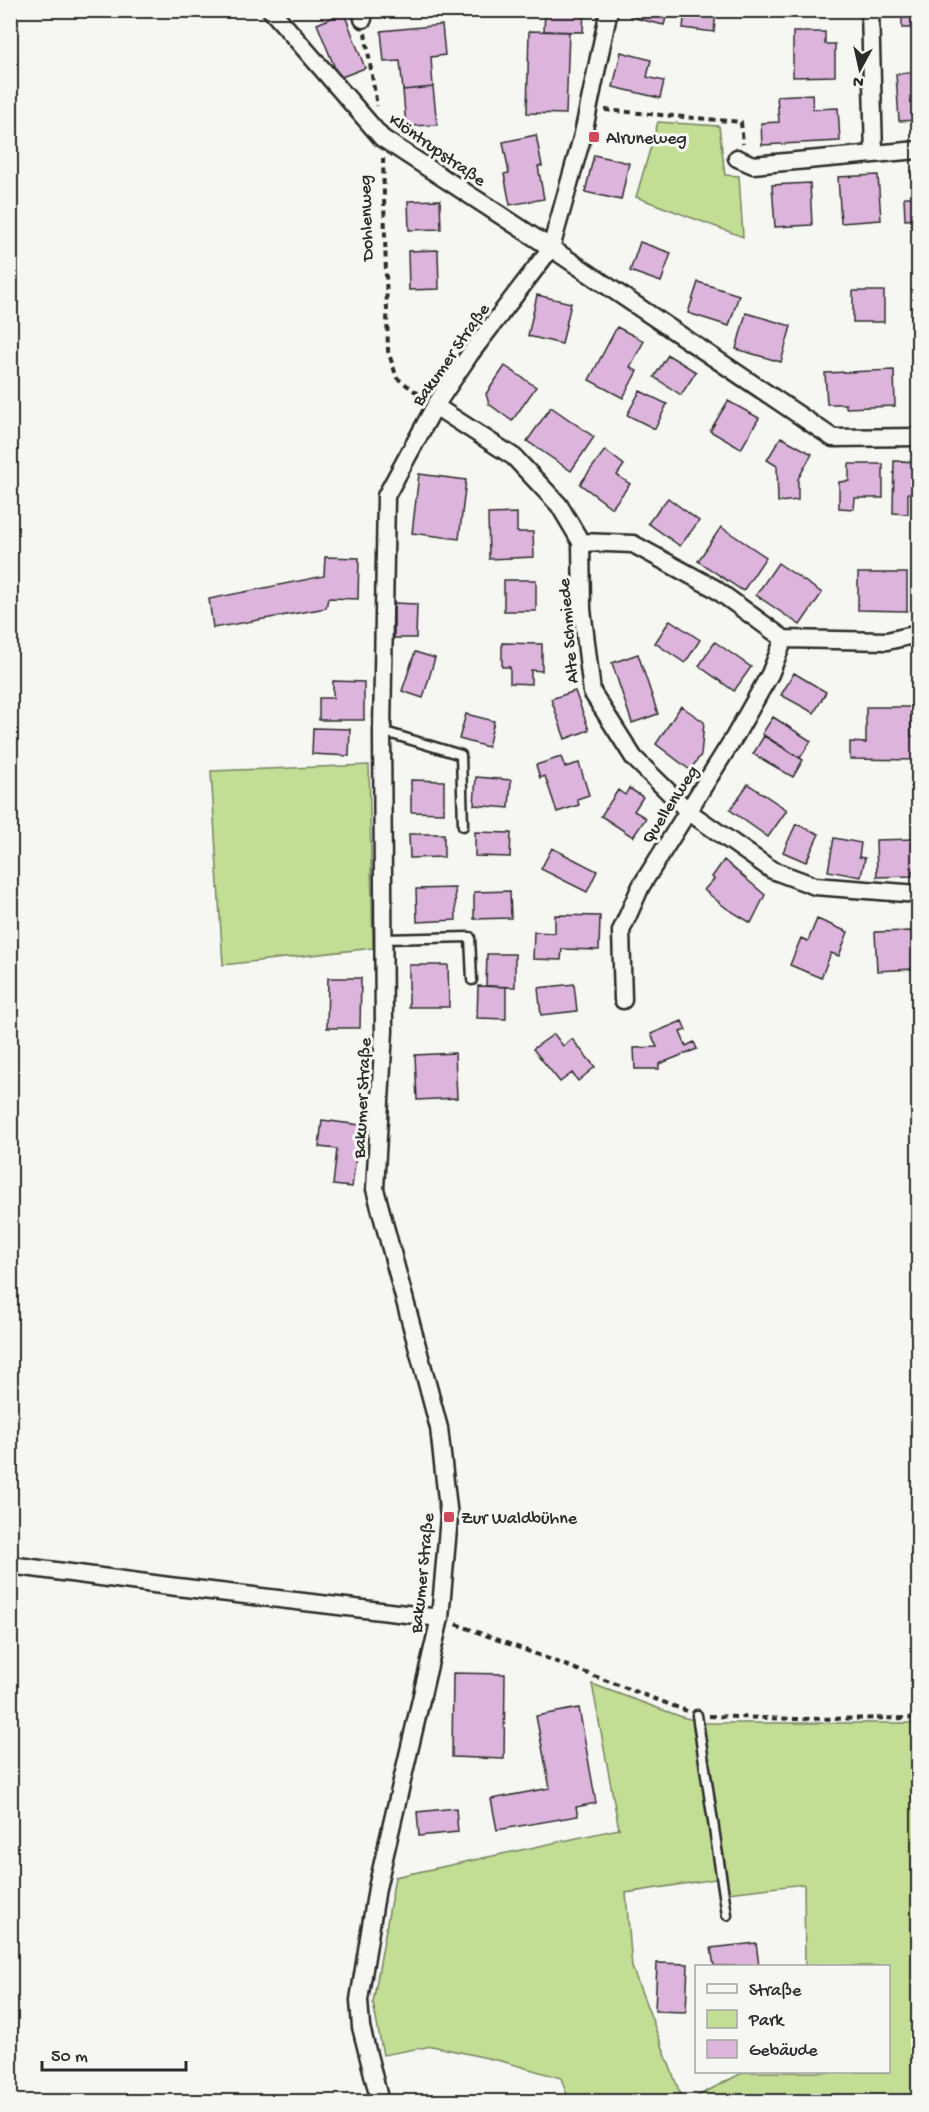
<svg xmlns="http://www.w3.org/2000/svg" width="929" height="2112" viewBox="0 0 929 2112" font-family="'Gochi Hand',sans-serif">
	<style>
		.green { fill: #c2dd94; stroke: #768460; stroke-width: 1.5 }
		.building { fill: #dcb4dc; stroke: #2b2b2b; stroke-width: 1.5 }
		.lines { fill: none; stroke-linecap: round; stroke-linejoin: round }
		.service-casing { stroke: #2b2b2b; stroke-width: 13 }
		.minor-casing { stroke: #2b2b2b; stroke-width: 21 }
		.path { stroke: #2b2b2b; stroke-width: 4; stroke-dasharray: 6 4.5; stroke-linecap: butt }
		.service { stroke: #f6f6f2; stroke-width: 8 }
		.minor { stroke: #f6f6f2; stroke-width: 16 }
		.poi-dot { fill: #d1495b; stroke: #f6f6f2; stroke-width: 2 }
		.labels { text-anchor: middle; stroke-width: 6; stroke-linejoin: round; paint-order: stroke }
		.poi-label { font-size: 18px; fill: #2b2b2b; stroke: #f6f6f2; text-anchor: start }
		.street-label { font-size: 18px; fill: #2b2b2b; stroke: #f6f6f2 }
	</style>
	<rect width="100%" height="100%" fill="#f6f6f2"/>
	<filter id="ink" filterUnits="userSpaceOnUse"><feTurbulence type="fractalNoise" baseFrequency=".0167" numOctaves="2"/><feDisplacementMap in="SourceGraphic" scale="12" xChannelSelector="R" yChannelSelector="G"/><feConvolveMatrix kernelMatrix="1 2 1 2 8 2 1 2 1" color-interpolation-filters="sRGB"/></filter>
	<g filter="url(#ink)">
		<path class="green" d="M658,122L719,126L725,175L739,176L743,237L636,197Z
			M369,765L373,948L223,965L211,771Z
			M592,1684L682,1717L706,1723H918V2101H688L744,2072H888V1966H805L804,1884L728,1893L715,1879L626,1893L632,1967L683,2101H569L561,2078L501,2061L432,2046L383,2055L373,2003L395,1877L619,1829Z"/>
		<path class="building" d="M545,10H584L583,32L544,31Z
			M631,10H668L664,25L630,17Z
			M685,10H716L714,32L683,28Z
			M902,10H918V28H902Z
			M344,13L365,68L339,78L317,24Z
			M442,25L445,55L431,57L433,87L403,90L400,61L384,62L381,31Z
			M529,31L569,32L566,114L527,113Z
			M793,32H825V44H835V76L793,77Z
			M621,52L651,60L647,77L664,81L660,98L613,87Z
			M918,72V120L899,121L896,74Z
			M433,87L437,125L406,126L403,90Z
			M812,94L813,109L838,108L840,141L762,145L761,123L779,122L777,96Z
			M536,135L542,166H538L544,199L510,205L504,174L509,173L503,142Z
			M594,155L629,163L621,200L585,192Z
			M912,171H918V219L905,220L904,197H914Z
			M878,175L881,220L841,223L838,177Z
			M810,183L812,225L775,227L772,185Z
			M440,200L441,229L409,230L408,201Z
			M640,242L671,253L661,282L630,271Z
			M438,250L439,289L409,290L408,251Z
			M698,282L739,295L729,326L688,313Z
			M853,291H884V322H853Z
			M537,295L571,303L562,344L528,336Z
			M746,313L791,326L781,362L736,349Z
			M617,327L644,341L630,367L637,371L623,398L589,380Z
			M668,355L696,372L681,395L654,377Z
			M505,366L536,387L512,421L489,404L486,394Z
			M894,370L895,406L846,408V404H827L825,373Z
			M640,391L667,404L655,429L627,415Z
			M728,401L759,418L741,449L710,431Z
			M551,407L594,437L571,471L527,441Z
			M781,437L812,454L798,479V500L778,502L777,466L767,460Z
			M605,450L624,465L617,475L630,484L612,508L580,484Z
			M894,461L918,462V494L908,493V514L893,513Z
			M849,464H883V498H855L854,509L839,508V482L849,481Z
			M419,474L466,480L459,539L412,533Z
			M668,498L699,521L680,546L648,523Z
			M517,513V532H533L534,557L489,559L488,514Z
			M721,527L766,557L743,591L698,561Z
			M325,557L359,558L358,599L328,598L326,608L213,628L209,599L324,576Z
			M778,563L822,593L800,625L756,595Z
			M858,573H907V611L858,610Z
			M504,580H536V611H504Z
			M394,603L417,604L416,638H394Z
			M670,620L700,640L685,663L655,643Z
			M715,642L751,667L734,691L699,666Z
			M502,643L542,644V671L531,670V684L510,683V667H502Z
			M415,652L435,658L423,698L402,691Z
			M638,654L658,714L632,723L612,663Z
			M794,673L826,692L814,713L781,695Z
			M333,681L364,682V720H319V698H333Z
			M575,691L589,730L565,739L551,699Z
			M681,706L704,722L701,755L690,770L656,744Z
			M866,707H911V736H918V760L850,759V742L866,743Z
			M466,714L494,721L488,747L459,739Z
			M773,717L811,741L800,758L762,734Z
			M313,728L350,729L349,756L312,754Z
			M764,736L803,760L793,777L753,754Z
			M561,757L565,767L579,763L589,795L577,799L579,805L557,812L545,776L540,778L536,765Z
			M476,777L511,780L509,808L474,805Z
			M411,780L444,781V813L411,812Z
			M748,784L787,810L768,837L730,810Z
			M629,788L643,797L634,811L646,818L633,837L601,816L618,790L625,795Z
			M796,824L819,834L806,862L783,852Z
			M475,832L511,833L510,857L475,856Z
			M409,834H444V857L410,858Z
			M834,838L861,843L859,857L865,858L861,877L828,871Z
			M915,839V845H918V870L912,871V876L877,877L876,840Z
			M552,848L597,871L587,892L541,869Z
			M724,860L765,895L751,923L726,908L704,890L714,879L712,877Z
			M455,888L456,920L417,922L416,889Z
			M510,891L511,918L474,919V892Z
			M555,915L600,916L599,950L562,949L561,960L533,959L534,932L555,933Z
			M817,919L848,932L839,956L831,953L821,978L790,965L801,938L808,941Z
			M913,931L914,969L877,971L875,932Z
			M487,954H515V987L486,986Z
			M409,965H448L449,1007H409Z
			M328,978H361L360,1028H327Z
			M574,984L577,1011L541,1015L538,988Z
			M478,986L506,987V1019L477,1018Z
			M682,1021L686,1030L680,1032L686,1046L694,1042L697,1049L659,1064V1069H635L634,1048L657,1047L651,1034Z
			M554,1034L563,1046L572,1039L595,1067L578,1081L572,1073L560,1082L533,1049Z
			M455,1053L457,1098L417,1100L415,1055Z
			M322,1120L360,1125L352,1187L333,1185L337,1149L319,1147Z
			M453,1673L505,1674L504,1759L452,1757Z
			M579,1708L596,1803L576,1807L578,1816L497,1830L491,1799L550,1788L536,1716Z
			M456,1808L458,1832L419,1836L417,1812Z
			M756,1943L759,1966H714L711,1948Z
			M657,1963L688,1964L686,2012L655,2011Z"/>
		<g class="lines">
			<defs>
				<path id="service" d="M382,731L461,755L463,826
					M383,939L470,937L472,980
					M697,1715L727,1915"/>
				<path id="minor" d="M271,10L382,138L551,248L833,438L918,437
					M362,10L363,19
					M870,10L874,154
					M737,158L753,165L918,150
					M435,406L514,457L559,505L581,542L582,609L592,692L634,758L689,812L772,870L815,886L918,894
					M581,542L633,544L714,588L784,639L887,641L918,634
					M623,1000L621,931L641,886L735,736L770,674L784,639
					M10,1565L169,1586L440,1618
					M380,2102L361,2027L359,2000L377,1888L440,1618L449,1517L439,1428L375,1189L384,1031L382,731L386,496L435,406L470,354L551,248L583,134L609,10"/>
			</defs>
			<use href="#service" class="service-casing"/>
			<use href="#minor" class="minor-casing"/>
			<path class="path" d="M365,33L377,106
				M605,110L741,122L743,144
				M383,158L388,351L397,378L423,397
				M456,1624L687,1711
				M709,1716L793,1719L918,1718"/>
			<use href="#service" class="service"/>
			<use href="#minor" class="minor"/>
		</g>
	</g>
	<g class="poi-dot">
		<rect x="588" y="131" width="12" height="12" rx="3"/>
		<rect x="443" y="1511" width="12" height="12" rx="3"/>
	</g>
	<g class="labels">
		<g class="poi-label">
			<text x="606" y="143">Alruneweg</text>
			<text x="461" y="1523">Zur Waldbühne</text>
		</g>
		<g class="street-label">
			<text transform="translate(438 149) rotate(35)" y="6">Klöntrupstraße</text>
			<text transform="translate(365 218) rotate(-92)" y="6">Dohlenweg</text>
			<text transform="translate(450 354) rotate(-55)" y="6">Bakumer Straße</text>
			<text transform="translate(567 631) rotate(-95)" y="6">Alte Schmiede</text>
			<text transform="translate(669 804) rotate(-57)" y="6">Quellenweg</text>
			<text transform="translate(361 1098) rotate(-87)" y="6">Bakumer Straße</text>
			<text transform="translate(421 1573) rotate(-84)" y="6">Bakumer Straße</text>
		</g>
	</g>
	<rect width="929" height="2112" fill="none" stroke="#f6f6f2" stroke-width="36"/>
	<rect x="18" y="18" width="893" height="2076" fill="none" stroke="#2b2b2b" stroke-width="2" filter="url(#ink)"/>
	<rect x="695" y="1965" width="195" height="108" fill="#f6f6f2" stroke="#a5a5a2" stroke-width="1.5"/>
	<rect x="707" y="1984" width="30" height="9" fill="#f6f6f2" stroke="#a5a5a2" stroke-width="1.5"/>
	<text x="749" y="1995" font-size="18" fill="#2b2b2b">Straße</text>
	<rect x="707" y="2010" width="30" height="18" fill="#c2dd94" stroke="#a5a5a2" stroke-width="1.5"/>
	<text x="749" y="2025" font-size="18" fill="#2b2b2b">Park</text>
	<rect x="707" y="2040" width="30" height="18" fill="#dcb4dc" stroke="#a5a5a2" stroke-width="1.5"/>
	<text x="749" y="2055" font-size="18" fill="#2b2b2b">Gebäude</text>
	<g transform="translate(860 69) rotate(188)" stroke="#f6f6f2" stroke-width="4.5" paint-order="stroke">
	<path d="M0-4.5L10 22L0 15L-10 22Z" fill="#2b2b2b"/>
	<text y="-9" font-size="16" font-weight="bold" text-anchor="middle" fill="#2b2b2b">N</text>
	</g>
	<path d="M42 2061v9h144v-9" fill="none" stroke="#2b2b2b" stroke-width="3"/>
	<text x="51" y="2061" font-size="18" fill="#2b2b2b" stroke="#f6f6f2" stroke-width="4.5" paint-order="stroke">50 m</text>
</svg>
